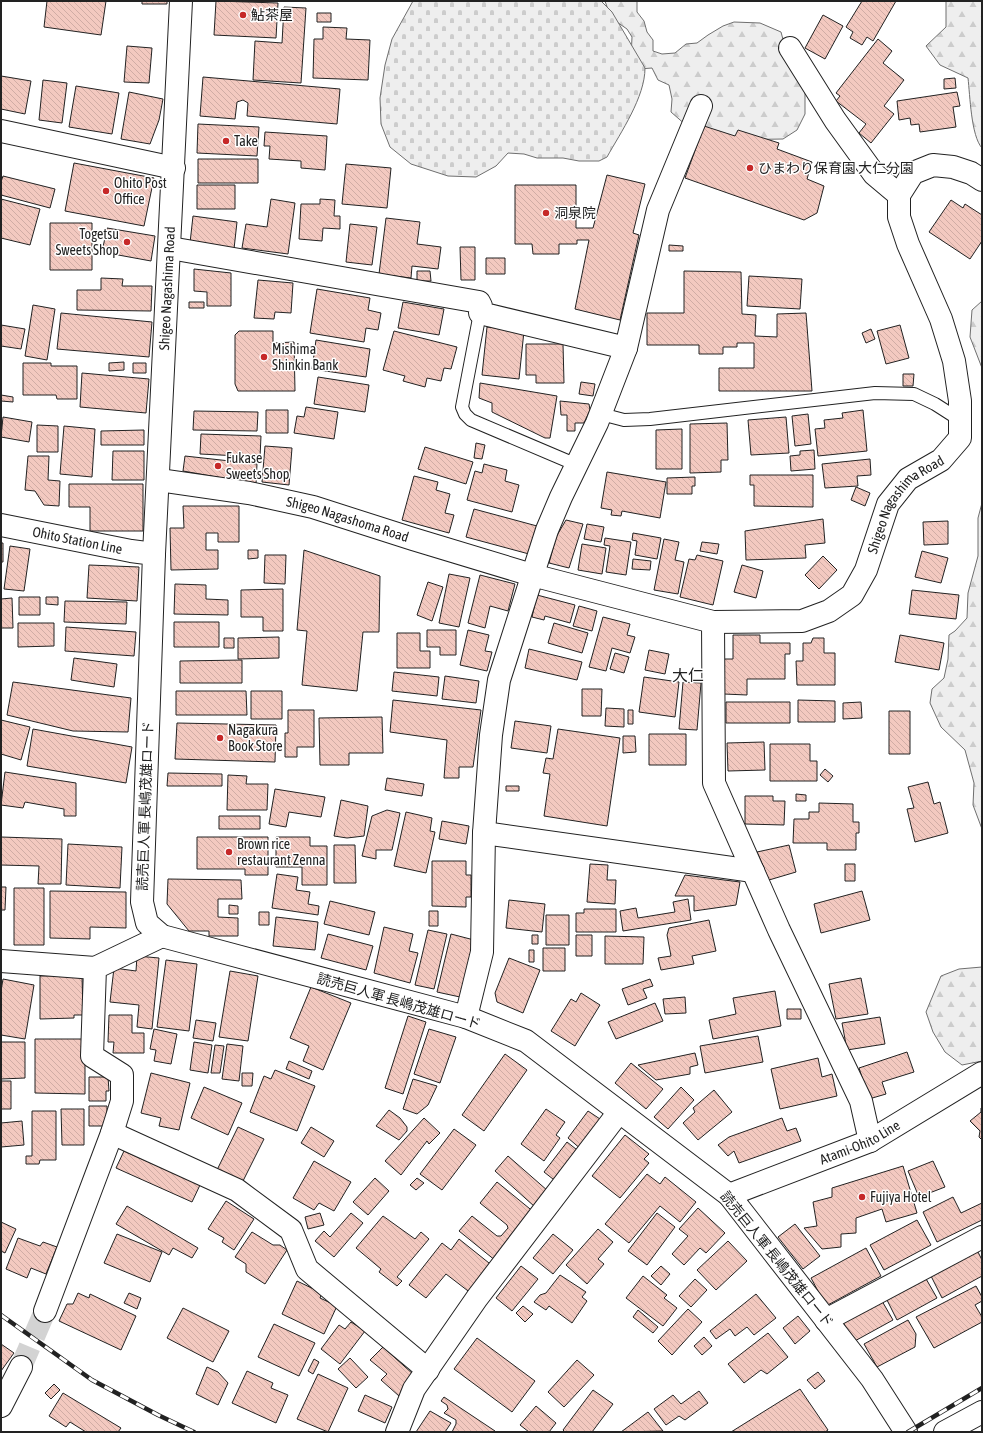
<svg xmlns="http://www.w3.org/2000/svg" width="983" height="1433" viewBox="0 0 983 1433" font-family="'Asap Condensed','Noto Sans JP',sans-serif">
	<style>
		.forest { fill: url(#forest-firs); stroke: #6f6f6f }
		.cemetery { fill: url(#cemetery-stones); stroke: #6f6f6f }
		.building { fill: url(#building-back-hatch); stroke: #222 }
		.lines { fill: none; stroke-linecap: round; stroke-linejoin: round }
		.minor-tunnel { stroke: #d3d3d3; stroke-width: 22; stroke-dasharray: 22 11; stroke-linecap: butt }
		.service-casing { stroke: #222; stroke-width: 14 }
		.minor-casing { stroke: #222; stroke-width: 24 }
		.tertiary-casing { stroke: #222; stroke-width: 24 }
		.secondary-casing { stroke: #222; stroke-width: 24 }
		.primary-casing { stroke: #222; stroke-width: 24 }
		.service { stroke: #fff; stroke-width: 12 }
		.minor { stroke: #fff; stroke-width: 22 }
		.tertiary { stroke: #fff; stroke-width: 22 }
		.secondary { stroke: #fff; stroke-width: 22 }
		.primary { stroke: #fff; stroke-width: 22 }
		.rail-casing { stroke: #222; stroke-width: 4.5 }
		.rail { stroke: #fff; stroke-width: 3; stroke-dasharray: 9; stroke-linecap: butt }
		.poi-dot { fill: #c62828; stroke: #fff; stroke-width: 1.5 }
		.labels { text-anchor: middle; stroke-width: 3; stroke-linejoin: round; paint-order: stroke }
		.poi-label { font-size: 14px; fill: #222; stroke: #fff; text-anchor: start }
		.street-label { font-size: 14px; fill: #222; stroke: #fff }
		.quarter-label { font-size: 16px; fill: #222; stroke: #fff }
	</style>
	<defs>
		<pattern id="forest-firs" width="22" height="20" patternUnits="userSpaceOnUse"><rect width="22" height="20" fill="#eee"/><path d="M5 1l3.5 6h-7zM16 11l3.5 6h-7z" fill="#ccc"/></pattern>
		<pattern id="cemetery-stones" width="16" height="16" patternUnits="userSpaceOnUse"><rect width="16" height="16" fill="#eee"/><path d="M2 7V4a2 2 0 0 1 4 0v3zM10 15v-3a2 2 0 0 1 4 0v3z" fill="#ccc"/></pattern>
		<pattern id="building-back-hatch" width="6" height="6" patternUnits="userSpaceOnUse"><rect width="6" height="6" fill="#f3c9c0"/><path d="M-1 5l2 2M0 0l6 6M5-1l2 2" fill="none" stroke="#d0aca5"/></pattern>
	</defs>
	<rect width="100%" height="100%" fill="#fff"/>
	<path class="forest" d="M605,1H637V12L644,21L647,32L653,40V51L662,54L675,53L686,44L697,43L708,35L723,26L734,22L760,23L781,32L785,47L799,74L805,92V114L797,130L783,139L722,140L687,126L671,112L672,99L669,85L658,80L652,68L639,69L631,58L632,37L627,29L611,18Z
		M946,1H982V148C971,136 970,95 968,78L940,65L926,46L946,27Z
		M982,301V368L970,337L972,310Z
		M982,503V829L973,805L974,783L965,750L941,727L930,703L932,689L944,678L948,659L949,635L955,631L967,618L968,593L978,556V518Z
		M982,967V1061L962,1065L945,1052L933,1032L926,1012L941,976L959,969Z"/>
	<path class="cemetery" d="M413,1H601L612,12L645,68C645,97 621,132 607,157L599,161H579L563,158H537L524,154L508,153L496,166L476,177L448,176L411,164L390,147L381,124L380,98L385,65L392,39Z"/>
	<path class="building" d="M47,1H106L101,35L44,27Z
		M142,1H167V4H142Z
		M216,1L278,3L276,38L214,35Z
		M862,1H896L873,41L867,37L862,45L850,38L853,32L846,27Z
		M284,7L306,8L301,83L253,80L255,41L282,43Z
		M317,13H331V22H317Z
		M823,15L843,26L825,59L805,48Z
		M323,27L347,28L346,39L370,40L368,80L313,78L314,39H323Z
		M878,39L892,51L883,63L904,80L884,106L894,114L871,143L859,133L866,124L836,101L840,96L836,93Z
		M127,46L152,48L149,83L124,82Z
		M1,76L31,81L25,114L1,109Z
		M203,77L340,89L337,124L247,116L248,103L243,100L237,102L235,119L200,116Z
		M955,78L956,88L944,89V79Z
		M43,80L67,83L62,123L39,120Z
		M76,86L119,93L112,134L69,127Z
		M129,92L163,99L159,120L150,144L121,139Z
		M957,92L960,106L953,107L956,127L920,132L919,124L911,125L910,118L899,120L897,101Z
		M198,124L259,127L257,156L197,153Z
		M704,126L735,136L738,130L779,143L777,149L812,162L807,179L824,186L817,213L804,220L685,178Z
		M265,132L327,136L325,170L301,168V161L269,159L270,146H264Z
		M198,159H258V183H198Z
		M74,163L154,178L144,226L65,211Z
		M346,164L391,168L387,208L342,204Z
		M607,175L645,184L633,233L639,235L620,320L575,309L589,240H577V244H559V254H533L532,244H515V185H576V228H593Z
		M3,176L55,189L50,208L1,195V182Z
		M197,185H235V209H197Z
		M1,199L40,209L30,245L1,238Z
		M271,199L295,203L288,254L242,248L246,224L267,227Z
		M320,199L335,200L334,216H340V229L323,228L322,241L299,239L301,204H320Z
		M951,200L963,208L965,204L982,215V241L970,259L929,232Z
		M193,216L237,222L234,249L190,243Z
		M386,218L420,222L417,244L441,247L438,269L412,266L411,278L379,274Z
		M50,223H92V270H50Z
		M350,224L377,227L372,265L346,262Z
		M107,228L155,236L151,261L102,252Z
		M669,245L683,246V251H669Z
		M460,247H475V280H461Z
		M486,258H505V274H486Z
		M194,269L231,273V306H207V292L194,291Z
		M417,271H430L431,281H417Z
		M684,271L741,272L742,314L756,315L755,336L777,337V314L806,313L812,391H719V368H754V343H737V347H723V354H699V345H647V313H684Z
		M749,276L802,279L800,309L747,306Z
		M101,278L123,279L122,286H152L151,311L77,310V290H101Z
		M258,280L293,283L291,313L275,312L274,319L254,318Z
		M317,289L370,298L368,310L381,313L378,330L366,328L364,342L310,333Z
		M189,302H204V308H189Z
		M403,302L444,309L439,335L398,328Z
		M33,305L55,309L47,360L25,356Z
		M61,313L152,322L149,357L57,349Z
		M1,325L25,329L21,349L1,346Z
		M900,325L909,358L886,364L877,331Z
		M487,327L524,331L519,379L482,375Z
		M871,329L875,339L866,343L862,333Z
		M239,331H273V343L294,342L295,391H238L235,384V335Z
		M394,331L457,347L451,369L444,368L441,381L427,378L425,387L403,381L405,376L383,370Z
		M316,340L370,349L366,377L312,369Z
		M526,344H563L564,383H536V375H526Z
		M124,362V370L109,371V363Z
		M23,363H51V366H77V399H57L56,395H23Z
		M133,363H146V373H133Z
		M82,373L149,379L146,413L80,407Z
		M903,374H914L913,386H903Z
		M318,377L369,385L365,412L314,404Z
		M581,382L595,384L593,396L579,394Z
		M480,383L557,396L550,438H545L492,412V403L479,398Z
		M1,395L13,397V402L1,401Z
		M560,401L589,404L590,410L584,423H575V431H567V415H561Z
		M306,407L338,412L334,439L294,433L297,416L304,417Z
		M266,410H288V433H266Z
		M863,410L867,451L818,456L815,429L825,428L824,420L843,418L842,413Z
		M194,411L258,412L257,431L193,430Z
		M808,414L811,444L795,446L792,416Z
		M3,417L32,422L29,442L1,437Z
		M786,417L789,453L751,455L748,420Z
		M727,423L728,460H721V472L690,473V424Z
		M37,425L58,426V452H37Z
		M64,426L95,429L92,477L60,474Z
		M682,429V469H656V430Z
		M144,430V445H101V431Z
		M201,434L261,436L260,457L200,454Z
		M476,443L485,445L482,459L474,458Z
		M265,446L292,448L289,485L262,482Z
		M425,447L473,462L466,484L418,469Z
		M814,450L815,469L791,471L790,456L800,455V451Z
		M113,451H144V480H112Z
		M28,456H49L48,480L60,481L59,506L44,505L35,491L25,490Z
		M185,456L257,464L256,484L183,471Z
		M870,459L871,475L857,476L858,486L825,488L822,464Z
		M484,464L507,470L505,481L519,485L512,512L467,500L475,471L482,473Z
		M607,472L666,482L660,518L622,511L621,516L611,515L612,510L601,508Z
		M750,475H813V507L754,506V485H750Z
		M414,476L438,482L436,490L450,494L445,513L454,515L449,533L402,520Z
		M695,477V486H692V494H667V478Z
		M69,484H143V531H90V507H69Z
		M856,487L870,493L865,506L851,500Z
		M183,506H239V542H218V533H206V550H218V569L171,570L170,528H184Z
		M474,509L537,526L529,554L466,537Z
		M823,519L825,543L805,545L806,558L746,560L745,531Z
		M566,520L583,524L569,568L549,563L556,537Z
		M948,521V544L924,545L923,522Z
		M587,524L604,527L601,542L584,539Z
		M633,533L661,538L657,559L635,555L637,541L632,540Z
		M605,538L631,542L626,575L606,572L610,546L604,545Z
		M664,539L679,542L675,560L684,562L678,594L654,590Z
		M702,542L719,544L717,554L700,551Z
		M1,543H3V562H1Z
		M582,544L606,548L602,574L578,570Z
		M10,546L30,549L24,591L4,589Z
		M248,550H258V558L248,559Z
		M304,550L380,576L379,632H363L357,691L302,685L307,631L297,630Z
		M922,551L948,558L941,583L915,577Z
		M265,555H286L285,584L264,583Z
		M697,555L723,561L713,605L680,597L689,559L695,560Z
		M823,556L837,570L819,589L805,575Z
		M633,559L651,561L650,570L632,569Z
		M89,565L139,567L137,601L87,598Z
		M742,565L763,571L756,598L734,592Z
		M449,574L470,578L459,627L439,623Z
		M480,575L515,584L508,611L490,606L485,628L468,623Z
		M428,582L443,587L432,621L417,615Z
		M175,584L206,585V599L228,600V615L174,614Z
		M283,589V631H263V617H241V590Z
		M912,590L959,595L956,619L909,614Z
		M537,595L575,605L570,623L545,616L544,620L532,617Z
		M19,597H40V615H19Z
		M46,597H58V605L46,604Z
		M12,598L13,628H1V599Z
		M65,601L127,602L126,624L64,622Z
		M579,606L597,611L592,631L573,626Z
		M603,617L630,624L627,635L635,637L630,653L612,648L606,671L589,667Z
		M174,622H219V647H174Z
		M18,623H54V646L18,647Z
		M554,623L588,633L582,653L548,643Z
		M66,627L136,632L134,656L65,651Z
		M427,630H456V655H440V647H427Z
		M468,630L489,635L485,651L492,652L487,671L460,665Z
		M397,633H420V651H430V668H397Z
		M733,635H760V643H790V654H785V679H747V695L724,694V659H733Z
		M900,635L944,643L939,670L895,662Z
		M279,637V658L238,659V638Z
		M224,638H234V648H224Z
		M813,638H824V653H835V685H797L796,661H803V643H811Z
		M529,649L582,662L577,680L525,668Z
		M649,650L669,654L665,674L645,670Z
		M615,653L629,657L624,673L610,669Z
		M74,658L117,664L114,687L71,680Z
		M242,660V683H180V661Z
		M394,672L439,677L437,696L392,691Z
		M445,676L479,681L476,703L442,699Z
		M644,677L679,682L675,717L639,712Z
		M13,682L131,698L128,732L73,731L7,715Z
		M683,682L701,683L697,730L679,729Z
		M582,689H602L601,716H582Z
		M176,691H246L247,715H176Z
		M251,691H282V719H251Z
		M393,700L481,710L473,767H459V778H444L447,740L390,732Z
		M798,700L835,701V722H798Z
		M726,702H790V723H726Z
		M861,702L862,718L843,719V703Z
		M606,708L624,709V727L605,726Z
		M288,710H314V747H297V757H285V733H288Z
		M628,710H633V724H628Z
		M889,711H910V754H889Z
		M382,717L383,753H349V765H320L319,718Z
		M1,720L30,727L21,760L1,754Z
		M515,721L551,726L547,753L511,748Z
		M177,723L276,725L275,762L175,759Z
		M33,729L132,747L126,783L27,766Z
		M558,729L620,738L607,826L544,816L550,774L543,773L546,758L553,759Z
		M649,734H686V765H649Z
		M623,736H635L636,752L623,753Z
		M764,742L765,770L728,771L727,743Z
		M770,744H810V761H817V781H770Z
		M825,769L833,776L828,782L820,775Z
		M5,772L76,783V816H64V809L25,802L23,808L1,805Z
		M168,773L222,774V786H167Z
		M228,775L247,776L246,784H268L267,810H227Z
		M387,778L424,784L422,796L385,790Z
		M928,782L934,804L940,802L948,833L915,842L907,809L914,808L908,787Z
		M506,786H519V791H506Z
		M275,789L325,797L321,817L289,812L286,827L269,824Z
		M796,794L806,795V801H796Z
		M745,796H773V801H785L784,825L745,824Z
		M341,800L368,806L364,836L347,838L334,836Z
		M819,803L853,804V822H859V833H856V850H827V843H793L794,819H809V812H819Z
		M387,810L400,813L392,850H376V859L362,856L372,816Z
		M406,812L432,818L430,831L435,832L426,873L394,866Z
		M219,816H260V829H219Z
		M442,821L469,826L466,844L439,839Z
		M1,837L62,839L61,884H38L39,866L1,865Z
		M197,837H268V875H245V869H197Z
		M276,837H310V846H327V885H302V867H276Z
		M68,844L122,847L120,888L66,885Z
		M334,845H355L356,883H334Z
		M789,845L796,872L769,880L757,852Z
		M432,861H466V875H471V897H466V907L432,906Z
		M590,864L608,865L607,880H616L615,904L587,902Z
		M845,864H855V881H845Z
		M277,874L298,877L296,890L310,892L308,904L319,906L318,915L272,908Z
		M685,875L740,882L736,905L694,911V896H675Z
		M168,879L241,880L242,899H218V917L238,918V936H209V931H189L167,904Z
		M1,887H6L5,910H1Z
		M14,888H44V945H14Z
		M50,891L126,892V928L90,927V939L50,938Z
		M862,891L870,920L821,933L814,904Z
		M688,899L691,920L623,931L620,911L636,908L638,918L675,912L673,902Z
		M509,900L545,904L542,932L506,928Z
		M330,901L375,912L369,935L324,924Z
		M229,905L238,906V914H229Z
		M584,909H616V932H576V913H584Z
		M429,911H438V926H429Z
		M259,912H269V925H259Z
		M546,915H569V945H546Z
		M276,917L318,922L315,950L273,946Z
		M709,920L716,951L692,956L694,964L661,970L658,958L671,956L667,935L669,928Z
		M384,927L413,934L409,951L418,953L410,983L374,973Z
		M428,930L447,934L434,989L415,985Z
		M328,934L373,946L366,970L321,958Z
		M451,934L474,940L460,997L437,992Z
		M532,935H538V944H532Z
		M576,935H592V956H576Z
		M605,936L644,937L643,964H605Z
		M543,948H565V971H543Z
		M529,950H534V962H529Z
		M137,956L159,958L152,1029L137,1027L139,1005L110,1002L114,968L136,971Z
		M509,958L540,970L523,1013L497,1002L495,993Z
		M166,960L197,964L189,1031L157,1027Z
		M230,971L258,976L248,1041L219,1037Z
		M82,975L83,1015H74V1018L40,1019V976Z
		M861,978L868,1014L836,1019L829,984Z
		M3,979L34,985L25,1039L1,1035V991Z
		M650,979L653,986L643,989L647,998L628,1005L622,989Z
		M311,987L351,1003L323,1070L303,1061L309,1046L290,1038Z
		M775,991L781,1026L713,1039L709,1020L736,1014L733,998Z
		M581,993L600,1005L575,1046L551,1031L571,999L576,1002Z
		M685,997L686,1013L665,1014L663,999Z
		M655,1003L663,1021L616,1039L608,1022Z
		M787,1009H801V1019H787Z
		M109,1015H132V1033H144V1053H113L114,1042H108Z
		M408,1016L426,1022L403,1094L385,1088Z
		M880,1017L885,1044L847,1050L842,1023Z
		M196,1020L216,1023L213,1041L193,1038Z
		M154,1029L177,1034L171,1064L154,1061L156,1050L150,1049Z
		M429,1029L456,1037L440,1083L414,1074Z
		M758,1036L763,1062L705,1073L700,1046Z
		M35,1039H85V1094L35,1093Z
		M1,1042H25V1078L1,1079Z
		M194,1042L212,1045L208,1073L190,1070Z
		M227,1044L243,1046L239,1081L222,1079Z
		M215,1045L224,1046L220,1073H211Z
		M907,1052L914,1072L882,1082L886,1094L869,1099L859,1068Z
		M695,1053L698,1065L690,1067V1074L656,1080L638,1065Z
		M505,1054L527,1070L484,1131L462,1115Z
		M818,1058L822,1077L832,1074L837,1096L780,1109L771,1069Z
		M289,1061L312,1071L309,1079L286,1069Z
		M631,1063L663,1089L646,1109L615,1083Z
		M275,1070L315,1086L297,1131L250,1112L264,1076L271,1079Z
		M151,1073L190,1083L179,1130L159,1126L161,1118L141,1113Z
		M242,1073H253L252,1086H242Z
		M89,1077H108L109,1091H106V1101H89Z
		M413,1079L437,1086L428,1105L417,1114L403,1109Z
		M1,1081H11V1109H1Z
		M204,1087L242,1103L228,1135L191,1118Z
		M681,1087L694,1100L668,1129L654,1117Z
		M714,1090L732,1112L698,1140L683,1123L695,1112L693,1108Z
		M89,1106H107V1126H89Z
		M982,1107V1140L979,1137L980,1131L970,1121L981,1112V1108Z
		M61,1109H84V1145H62Z
		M546,1109L565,1122L556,1135L560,1138L544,1161L521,1144Z
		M389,1110L400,1118L407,1127V1131L399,1140L376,1126Z
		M32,1111H56V1160H40L39,1164H26V1156H32Z
		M588,1111L603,1121L582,1150L568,1138Z
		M424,1118L440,1133L429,1144L427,1141L401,1175L385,1161Z
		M782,1118L787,1131L796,1128L801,1141L739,1163L734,1151L728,1156L718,1145L729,1137Z
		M22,1121L24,1145L1,1147V1123Z
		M238,1127L264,1139L242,1183L217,1170Z
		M311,1127L334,1141L324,1157L301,1143Z
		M454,1129L476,1145L442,1190L420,1174Z
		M625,1135L649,1154L644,1159L649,1163L620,1198L592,1176Z
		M567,1142L581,1153L558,1183L544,1172Z
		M124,1151L200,1185L192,1202L116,1168Z
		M508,1156L548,1191L535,1207L495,1171Z
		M314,1161L351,1182L334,1211L319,1203L314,1210L293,1198Z
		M933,1161L945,1187L919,1197L908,1171Z
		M903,1166L917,1213L886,1222L882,1209L856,1218V1233L841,1234V1247L822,1249L804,1228L817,1226L813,1202L832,1197V1188Z
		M647,1174L660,1184L665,1177L696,1202L680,1222L660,1206L629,1243L605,1224Z
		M375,1178L389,1191L368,1215L353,1202Z
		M417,1178L424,1183L416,1190L410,1185Z
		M497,1182L535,1213L496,1261L459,1231L472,1216L497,1236H501L508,1228L507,1225L480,1203Z
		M953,1197L961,1213L982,1203V1220L937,1242L923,1212Z
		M226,1201L254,1219L234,1250L222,1242L224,1238L208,1229Z
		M127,1206L198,1248L192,1258L173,1248L169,1255L116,1224Z
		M698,1208L725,1233L706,1253L700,1248L684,1265L672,1254L688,1236L679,1229Z
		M320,1213L324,1225L308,1229L305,1217Z
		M351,1213L363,1223L334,1257L315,1241L324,1231L330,1237Z
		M657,1213L675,1227L647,1265L628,1251Z
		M383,1216L415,1239L421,1232L429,1239L397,1277L402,1281L397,1286L379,1272L381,1269L356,1248Z
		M917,1220L931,1245L884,1270L870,1245Z
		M1,1222L16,1229L5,1253L1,1251Z
		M795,1224L820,1256L803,1269L778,1237Z
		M598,1229L613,1242L598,1259L604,1264L587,1284L566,1265Z
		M252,1232L273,1245H280L287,1250L265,1284L246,1272V1264L235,1257Z
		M117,1234L162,1252L150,1282L104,1263Z
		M553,1234L573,1250L553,1274L533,1258Z
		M18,1238L40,1246L43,1242L57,1247L46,1274L31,1268L27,1278L6,1269Z
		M459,1239L494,1267L472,1294L446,1274L426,1298L409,1285L442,1243L451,1250Z
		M728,1241L747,1261L716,1290L697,1270Z
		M866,1248L881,1276L826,1306L811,1278Z
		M977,1250L982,1260V1276L942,1298L931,1276Z
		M521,1266L538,1279L512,1311L496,1298Z
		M661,1266L670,1274L661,1285L651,1276Z
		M560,1275L586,1292L582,1297L587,1301L572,1323L549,1306L546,1310L534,1302L540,1295L546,1293Z
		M643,1276L667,1295L664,1298L677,1308L663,1326L626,1298Z
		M925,1277L937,1298L897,1320L886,1298Z
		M695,1279L707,1290L691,1307L679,1296Z
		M297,1281L322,1293L320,1298L337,1306L324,1334L282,1314Z
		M976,1286L982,1297V1301L975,1305L982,1317V1322L934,1348L916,1317Z
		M78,1293L89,1298L90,1294L136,1316L121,1350L59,1321L67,1304H73Z
		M129,1293L141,1298L137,1309L124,1303Z
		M756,1294L776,1318L754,1335L747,1327L735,1336L730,1329L716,1339L710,1331Z
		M882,1301L893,1320L853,1342L843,1322Z
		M523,1306L533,1314L525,1322L516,1313Z
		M183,1308L229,1331L213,1362L167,1338Z
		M688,1309L702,1322L672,1355L658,1341Z
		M638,1310L658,1327L653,1333L633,1317Z
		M798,1316L810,1331L795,1344L783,1328Z
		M908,1320L916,1334L915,1347L877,1367L864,1344Z
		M351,1322L365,1331L340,1364L321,1349L339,1325L345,1329Z
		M274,1324L315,1343L299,1376L258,1357Z
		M768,1333L788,1357L767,1374L761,1370L744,1383L728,1364Z
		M704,1337L712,1346L702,1355L694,1346Z
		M477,1338L535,1381L512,1412L454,1369Z
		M1,1344L14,1353L1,1371Z
		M383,1347L414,1375L399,1396L381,1380L387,1374L370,1360Z
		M350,1358L368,1377L356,1388L338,1369Z
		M314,1359L319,1362L313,1374L308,1371Z
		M577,1360L594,1375L564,1407L548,1392Z
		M207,1367L218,1372L228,1383L218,1405L196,1394Z
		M247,1371L273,1383L271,1388L288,1395L276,1423L232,1403Z
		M818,1372L825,1381L815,1389L807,1380Z
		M318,1374L348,1388L328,1432L297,1419Z
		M54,1384L60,1390L51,1399L45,1393Z
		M800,1389L828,1430L825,1432H731Z
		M593,1390L613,1404L592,1432H565L563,1430Z
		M699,1391L708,1403L685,1420L679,1416L666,1425L654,1409L673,1395L681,1404Z
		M63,1393L121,1428L118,1432H86L70,1422L66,1427L49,1416Z
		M365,1395L392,1407L385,1423L358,1411Z
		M444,1397L495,1431L494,1432H452L456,1424V1420L444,1413L448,1409L447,1405L441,1401Z
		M536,1406L556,1423L549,1432H529L520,1425Z
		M430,1411L451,1423L445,1432H416Z
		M648,1412L663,1431L621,1432Z"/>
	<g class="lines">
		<path class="minor-tunnel" d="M21,1367L45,1311"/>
		<defs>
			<path id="service" d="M480,313L462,407L465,414L471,420L577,465
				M601,414L624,420L650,419L875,393L914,394L935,404L960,420"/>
			<g id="minor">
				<path d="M790,48L835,120L874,174L899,195"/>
				<path d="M1,131L174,168"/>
				<path d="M170,248L479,302L481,306L480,313L626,348"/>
				<path id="s1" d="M159,480L249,493L313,507L413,539L532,575L713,622L802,621L829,611L852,595L866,570L888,504L908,479L941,460L960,438V401L954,361L941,319L908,244L899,217V195L913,173L933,165L953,167L971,173L982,180"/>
				<path d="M713,622L714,783L779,930L861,1101L870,1141"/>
				<path d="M484,833L753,871"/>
				<path d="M1,961L95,968"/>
				<path d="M466,1017L482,952L484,833L491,735L499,680L547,530L561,497L597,423L626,348L658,210L701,106"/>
				<path d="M112,1133L237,1190L291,1230L307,1269L428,1370"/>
				<path d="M45,1311L112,1133L122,1101V1075L92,1056L95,968L162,936"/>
				<path d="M826,1320L982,1237"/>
				<path d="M1,1406L21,1367"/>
				<path d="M397,1432L414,1389L477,1298L619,1112"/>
				<path d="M945,1432L982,1412"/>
			</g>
			<g id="tertiary">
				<path id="s2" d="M154,554L181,1"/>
			</g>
			<g id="secondary">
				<path id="s3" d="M1,525L131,551L154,554L142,902L147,923L162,936L466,1017L526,1041L729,1195"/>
			</g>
			<g id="primary">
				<path id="s4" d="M906,1432L872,1379L729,1195L870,1141L982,1073"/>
			</g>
		</defs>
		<use href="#service" class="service-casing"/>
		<use href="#minor" class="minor-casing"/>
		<use href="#tertiary" class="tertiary-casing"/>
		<use href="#secondary" class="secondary-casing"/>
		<use href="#primary" class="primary-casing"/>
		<use href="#service" class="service"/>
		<use href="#minor" class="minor"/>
		<use href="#tertiary" class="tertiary"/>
		<use href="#secondary" class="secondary"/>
		<use href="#primary" class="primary"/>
		<defs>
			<path id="rail" d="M1,1315L92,1380L158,1415L194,1432
				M908,1432L982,1388"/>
		</defs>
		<use href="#rail" class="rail-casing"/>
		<use href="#rail" class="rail"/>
	</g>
	<g class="poi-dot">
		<circle cx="243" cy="15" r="4"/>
		<circle cx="226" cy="141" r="4"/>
		<circle cx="750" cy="168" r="4"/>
		<circle cx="106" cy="191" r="4"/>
		<circle cx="546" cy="213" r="4"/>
		<circle cx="127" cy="242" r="4"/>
		<circle cx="264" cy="357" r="4"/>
		<circle cx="218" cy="466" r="4"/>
		<circle cx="220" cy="738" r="4"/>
		<circle cx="229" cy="852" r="4"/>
		<circle cx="862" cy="1197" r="4"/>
	</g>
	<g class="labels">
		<g class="poi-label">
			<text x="251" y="20">鮎茶屋</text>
			<text x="234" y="146">Take</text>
			<text x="758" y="173">ひまわり保育園 大仁分園</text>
			<text x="114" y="188">Ohito Post<tspan x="114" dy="16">Office</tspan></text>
			<text x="554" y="218">洞泉院</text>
			<text x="119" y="239" text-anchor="end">Togetsu<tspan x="119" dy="16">Sweets Shop</tspan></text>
			<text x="272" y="354">Mishima<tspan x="272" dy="16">Shinkin Bank</tspan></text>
			<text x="226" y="463">Fukase<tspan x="226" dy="16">Sweets Shop</tspan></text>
			<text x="228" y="735">Nagakura<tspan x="228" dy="16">Book Store</tspan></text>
			<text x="237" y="849">Brown rice<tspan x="237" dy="16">restaurant Zenna</tspan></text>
			<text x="870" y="1202">Fujiya Hotel</text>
		</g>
		<g class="street-label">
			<text dy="5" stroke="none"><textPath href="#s2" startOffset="266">Shigeo Nagashima Road</textPath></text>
			<text dy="5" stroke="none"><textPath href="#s1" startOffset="827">Shigeo Nagashima Road</textPath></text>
			<text dy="5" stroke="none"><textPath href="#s1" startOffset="193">Shigeo Nagashoma Road</textPath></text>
			<text dy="5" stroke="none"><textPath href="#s3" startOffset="78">Ohito Station Line</textPath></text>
			<text transform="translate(145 806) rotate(-88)" y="5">読売巨人軍 長嶋茂雄ロード</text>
			<text transform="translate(399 1001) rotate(16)" y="5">読売巨人軍 長嶋茂雄ロード</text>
			<text dy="5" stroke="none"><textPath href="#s4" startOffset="437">Atami-Ohito Line</textPath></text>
			<text transform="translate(777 1259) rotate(51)" y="5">読売巨人軍 長嶋茂雄ロード</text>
		</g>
		<g class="quarter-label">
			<text x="688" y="681">大仁</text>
		</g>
	</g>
	<rect width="983" height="1433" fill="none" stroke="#222222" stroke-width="4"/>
</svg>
